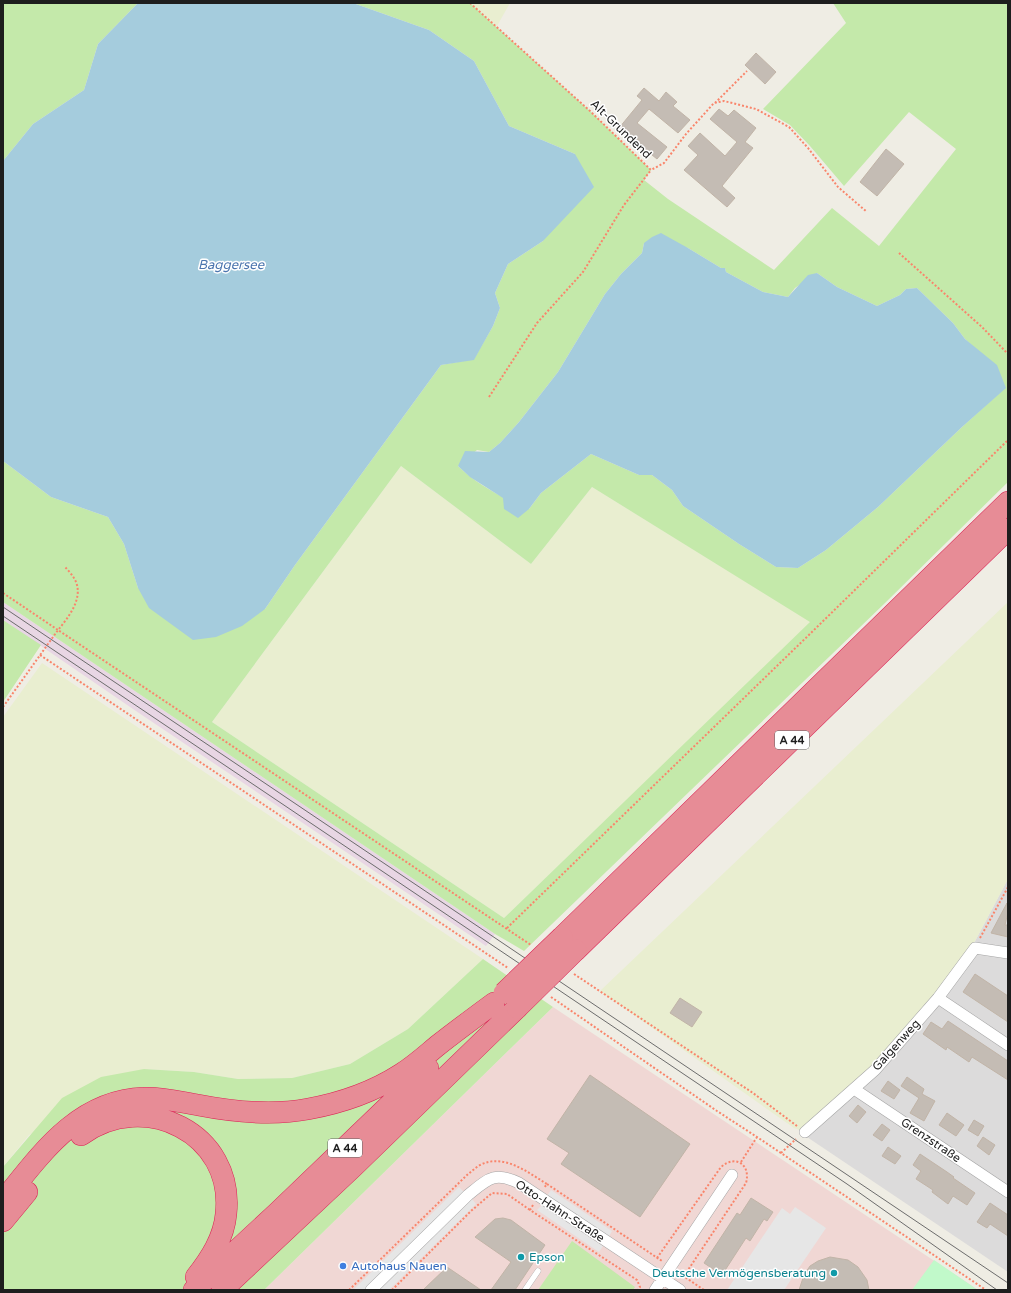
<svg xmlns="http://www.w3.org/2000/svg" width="1011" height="1293" viewBox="0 0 1011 1293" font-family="'Varela Round',sans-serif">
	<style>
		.residential { fill: #dcdbdb }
		.commercial { fill: #f0d7d4 }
		.industrial { fill: #e8d6e4 }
		.farmland { fill: #e9eed0 }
		.grass { fill: #c4e9aa; fill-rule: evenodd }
		.park { fill: #c1f9ca }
		.parking { fill: #e6e6e6 }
		.water { fill: #a5ccdd }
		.building { fill: #c4bcb4; stroke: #c1b4a7 }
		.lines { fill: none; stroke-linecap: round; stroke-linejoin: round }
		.lane-casing { stroke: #a5a5a5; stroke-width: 6 }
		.street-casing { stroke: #a5a5a5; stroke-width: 12 }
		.highway-casing { stroke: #da2455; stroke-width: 22 }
		.path { stroke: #f9856b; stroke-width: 2; stroke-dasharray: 2 2; stroke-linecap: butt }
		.lane { stroke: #fff; stroke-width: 5.5 }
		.street { stroke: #fff; stroke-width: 11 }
		.highway { stroke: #e78c96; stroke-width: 21 }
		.tram { stroke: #6c6c6c; stroke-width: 1 }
		.highway-bridge-casing { stroke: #da2455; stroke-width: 22; stroke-linecap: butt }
		.highway-bridge { stroke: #e78c96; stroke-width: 21 }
		.culture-dot { fill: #0f9aa8; stroke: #fff; stroke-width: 1.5 }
		.shop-dot { fill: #3f7fe0; stroke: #fff; stroke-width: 1.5 }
		.labels { text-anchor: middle; stroke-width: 3; stroke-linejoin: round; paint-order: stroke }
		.shield { fill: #fff; stroke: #626262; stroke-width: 1 }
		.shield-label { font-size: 11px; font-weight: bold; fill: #1e1e1e }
		.street-label { font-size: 12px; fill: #1e1e1e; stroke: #fff }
		.culture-label { font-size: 12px; fill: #0d838f; stroke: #fff; text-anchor: start }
		.shop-label { font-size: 12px; fill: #366cbe; stroke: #fff; text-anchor: start }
		.water-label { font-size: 13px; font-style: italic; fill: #4b75ae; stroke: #fff }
	</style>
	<rect width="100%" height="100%" fill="#efede4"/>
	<path class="residential" d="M1008,879V1272L804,1135L973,945Z"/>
	<path class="commercial" d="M553,1007L978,1290H264Z"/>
	<path class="industrial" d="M3,602L495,934L486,946L133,709L3,620Z"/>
	<path class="farmland" d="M470,3H510L497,26Z
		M401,466L531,564L592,487L811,622L504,918L212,722Z
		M1008,602V879L973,945L875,1070L805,1132L794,1128L600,991Z
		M42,663L483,959L408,1029L350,1064L292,1078L238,1079L194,1072L144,1069L29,1135L3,1167V717Z"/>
	<path class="grass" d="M3,3H138L98,44L84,90L33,124L3,161Z
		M353,3H470L590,111L651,170L644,180L668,199L774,270L832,208L879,246L956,149L909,112L844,186L810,146L790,125L763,109L846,23L833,3H1008V482L884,604L524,951L495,934L3,602V461L51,497L108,517L124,544L138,588L265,609L295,565L441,365L474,359L493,326L500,308L495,293L508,264L543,241L575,154L509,126L474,61L429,30ZM644,243L688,248L721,268H725L726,272L763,292L788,297L795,288L817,273L837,287L877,306L900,295L906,289L917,288L953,323L965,339L977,350L1005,388L962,427L878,507L826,550L798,568L776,567L739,544L683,506L672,490L652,475H639L591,454L541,493L529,509C503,498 479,486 458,466L477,450L489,452L500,443L519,422L558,372L605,294L621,274L642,253ZM401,466L531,564L592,487L810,622L504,918L212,722Z
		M3,620L41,645L3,702Z
		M483,959L553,1007L264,1290H3V1167L62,1098L101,1077L144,1069L194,1072L238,1079L292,1078L350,1064L408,1029Z
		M572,1241L635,1287L633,1290H538Z"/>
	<path class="park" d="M934,1260L978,1290H912Z"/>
	<path class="parking" d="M459,1187L464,1192L364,1290H353Z
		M551,1190L612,1231L608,1238L547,1196Z
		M472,1199L476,1204L389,1290H379Z
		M542,1205L603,1246L599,1252L537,1210Z
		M795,1207L826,1228L784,1290H727L782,1208L790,1214Z"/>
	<path class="water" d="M138,3H353L429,30L474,61L509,126L575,154L594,187L543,241L508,264L495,293L500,308L493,326L474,360L441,365L295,565L265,609L242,626L216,637L193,640L149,608L138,588L124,544L108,517L51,497L3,461V161L33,124L84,90L98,44Z
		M661,233L688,248L721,268H725L726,272L763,292L788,297L808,275L817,273L837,287L877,306L900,295L906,289L917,288L953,323L965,339L997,365L1006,388L962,427L878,507L826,550L798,568L776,567L739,544L683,506L672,490L652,475H639L591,454L541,493L529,509L518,518L504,509L503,498L470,477L458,466L465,451L489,452L500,443L519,422L558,372L605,294L621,274L642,253L644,243L652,237Z"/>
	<path class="building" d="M756,53L776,72L765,84L745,65Z
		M644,88L659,101L666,92L677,102L673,106L690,120L678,133L649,109L637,123L667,147L657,159L619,128L642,100L637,96Z
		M719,109L728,116L734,110L756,128L745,142L753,148L722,186L735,198L727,207L684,170L698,155L688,146L700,133L725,156L737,142L710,119Z
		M886,149L904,164L877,196L860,182Z
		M1007,903L1008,912L1005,925H1008V937L991,933Z
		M975,974L1008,996V1022L963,992Z
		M680,998L702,1012L692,1027L670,1013Z
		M948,1021L1008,1061V1080L972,1057L969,1062L947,1047L946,1050L923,1034L931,1022L942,1029Z
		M590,1075L690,1144L640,1217L561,1164L569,1153L547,1139Z
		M907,1077L924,1089L922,1094L935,1101L924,1121L910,1113L919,1098L901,1086Z
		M888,1081L900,1090L894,1099L881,1091Z
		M858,1105L866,1112L857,1123L849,1116Z
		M947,1113L964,1125L956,1136L939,1125Z
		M974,1120L984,1126L978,1136L968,1130Z
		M882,1124L890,1130L882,1141L873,1135Z
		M983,1137L995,1145L989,1155L977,1146Z
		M888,1147L901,1156L895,1164L882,1156Z
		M920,1154L947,1172L954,1177L953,1178L975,1193L967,1205L953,1196L948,1204L932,1192L933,1190L916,1179L921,1171L913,1165Z
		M751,1198L773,1212L767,1221L764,1219L750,1241L746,1238L722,1275L704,1263L737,1213L740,1215Z
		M990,1203L1008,1215V1236L990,1224L987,1228L977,1222Z
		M503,1218L511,1220L545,1245L515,1290H491L511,1262L475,1237L495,1219Z
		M830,1257L848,1260L858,1267L867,1280L869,1290H799L804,1275L810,1266L818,1261Z
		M447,1267L481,1290H423Z"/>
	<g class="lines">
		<defs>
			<path id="lane" d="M525,1290L538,1271"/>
			<path id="street" d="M938,998L1008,1045
				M854,1089L1008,1192
				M805,1132L875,1070L938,998L975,948L1008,953
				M371,1290L468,1195C488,1179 494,1171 519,1183L680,1290
				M655,1290L732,1175"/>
			<path id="highway" d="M562,937L1008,502
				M576,950L1008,529
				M81,1135C144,1089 235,1133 226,1214C224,1238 210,1259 196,1277
				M3,1201C41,1154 78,1100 144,1098C162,1097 180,1102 198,1105C234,1112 271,1116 308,1109C341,1103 373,1092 401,1074C414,1066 425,1056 437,1046C456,1031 475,1017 494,1003
				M3,1221L27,1192
				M194,1290L278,1212L428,1068
				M222,1290L353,1167L517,1008"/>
		</defs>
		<use href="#lane" class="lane-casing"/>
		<use href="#street" class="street-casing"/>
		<use href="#highway" class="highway-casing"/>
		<path class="path" d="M470,3L590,111L651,170L664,163L686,134L714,103L724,101L756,109L789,127L808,148L838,187L867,212
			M715,103L747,71
			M899,253L982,327L1008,354
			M489,397L537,323L583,272L624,205L651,170
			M3,593L58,630C68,618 83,599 76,582C74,577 69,571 65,567
			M40,655L508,968
			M3,707L58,630L531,945
			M507,928L815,629L1008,440
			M980,938L1008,887
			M574,974L753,1093L797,1126
			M551,997L717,1111L757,1137L986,1290
			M781,1153L796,1139
			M741,1162L757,1137
			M547,1184L662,1261
			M533,1205L530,1210L637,1280L640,1287L638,1290
			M657,1258L721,1167C736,1154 751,1165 746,1183L684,1276
			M679,1273L704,1290
			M349,1290L467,1175C471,1172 475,1168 480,1165C504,1153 527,1172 547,1184L544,1188
			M392,1290L471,1211L492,1193L507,1194L530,1210"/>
		<use href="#lane" class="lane"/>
		<use href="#street" class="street"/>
		<use href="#highway" class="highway"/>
		<path class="tram" d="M3,607L1008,1283
			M3,616L847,1184L997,1290"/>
		<defs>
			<path id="highway-bridge" d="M504,993L562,937
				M517,1008L576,950"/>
		</defs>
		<use href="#highway-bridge" class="highway-bridge-casing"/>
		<use href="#highway-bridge" class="highway-bridge"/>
	</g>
	<g class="culture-dot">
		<circle cx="521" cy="1257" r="4"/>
		<circle cx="834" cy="1273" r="4"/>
	</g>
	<circle class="shop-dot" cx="343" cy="1266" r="4"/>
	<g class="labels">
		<g class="shield">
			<rect x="775" y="731" width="34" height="18" rx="3"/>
			<rect x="328" y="1139" width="34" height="18" rx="3"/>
		</g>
		<g class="shield-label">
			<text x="792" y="744">A 44</text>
			<text x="345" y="1152">A 44</text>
		</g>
		<g class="street-label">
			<text transform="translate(621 129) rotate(44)" y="4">Alt-Grundend</text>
			<text transform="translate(896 1045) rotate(-48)" y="4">Galgenweg</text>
			<text transform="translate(931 1140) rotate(34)" y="4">Grenzstraße</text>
			<text transform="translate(560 1211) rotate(33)" y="4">Otto-Hahn-Straße</text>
		</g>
		<g class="culture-label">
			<text x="529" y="1261">Epson</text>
			<text x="826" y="1277" text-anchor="end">Deutsche Vermögensberatung</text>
		</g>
		<g class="shop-label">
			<text x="351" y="1270">Autohaus Nauen</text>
		</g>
		<g class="water-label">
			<text x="231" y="269">Baggersee</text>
		</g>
	</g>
	<rect width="1011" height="1293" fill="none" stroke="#1e1e1e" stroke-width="8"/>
</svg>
